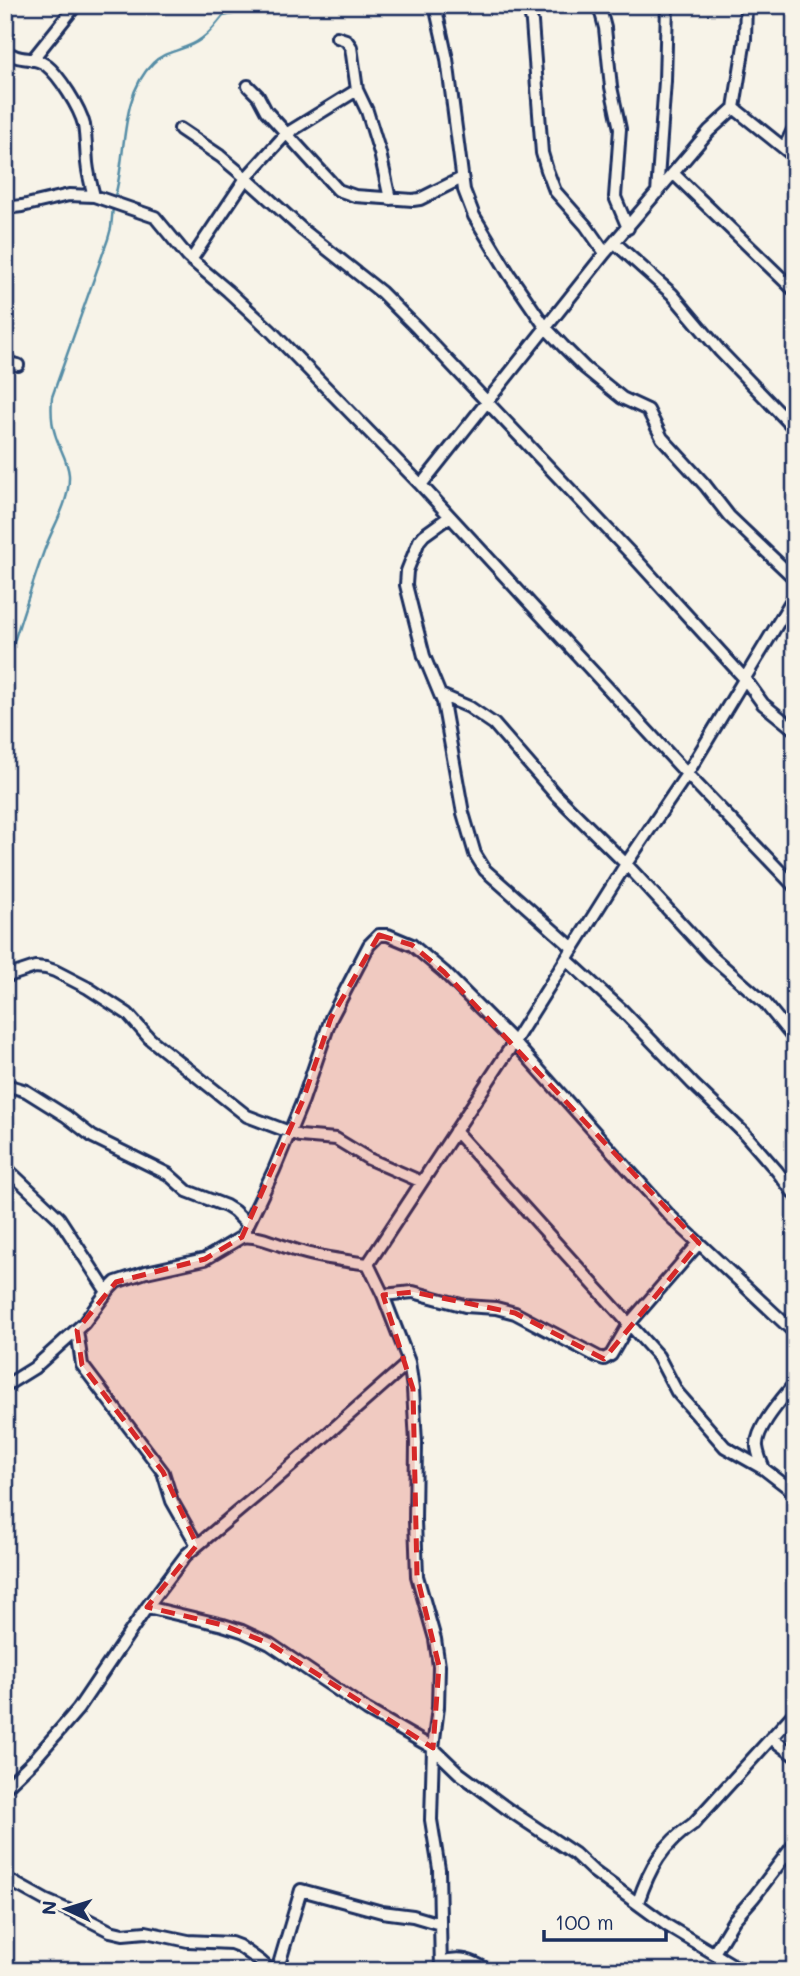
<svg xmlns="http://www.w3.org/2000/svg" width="800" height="1976" viewBox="0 0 800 1976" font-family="Mali,sans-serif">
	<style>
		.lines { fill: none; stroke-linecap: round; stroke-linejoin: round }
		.stream { stroke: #558da6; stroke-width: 2.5 }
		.minor-casing { stroke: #1b2f5e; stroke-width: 16 }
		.minor { stroke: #f7f3e8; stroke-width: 10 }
		.marked { fill: #d62828; fill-opacity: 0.2; stroke: #d62828; stroke-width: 5; stroke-dasharray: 14 9; stroke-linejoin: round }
	</style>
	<rect width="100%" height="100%" fill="#f7f3e8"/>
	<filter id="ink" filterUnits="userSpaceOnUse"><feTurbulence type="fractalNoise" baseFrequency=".0143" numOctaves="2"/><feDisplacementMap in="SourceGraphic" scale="14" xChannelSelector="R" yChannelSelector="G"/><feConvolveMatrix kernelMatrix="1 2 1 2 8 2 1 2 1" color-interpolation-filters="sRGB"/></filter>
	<g filter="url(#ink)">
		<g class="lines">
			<path class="stream" d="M115,196C127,155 119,96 153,63C163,53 174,52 186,47C203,41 212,30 223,16L248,11L261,5
				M5,669C18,630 30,590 44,551C53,526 70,502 69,475C68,460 59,448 55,434C51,422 51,409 52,397L108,239L111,228L113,207"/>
			<defs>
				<path id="minor" d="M435,5L447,59L464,190L474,216L509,274L546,328L563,346L585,368L622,398L648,410L662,438L705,485L729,516L795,579
					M528,5L532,22L542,153L547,170L555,191L586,226L605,253
					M599,5L605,28L611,87L620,129L615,197L628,228
					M337,37L346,40L351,47L357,90L367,111L380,153L390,199
					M5,50C19,63 33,55 46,65C59,75 80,108 84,125C86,137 86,150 87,163C88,174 91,185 94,196
					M32,60L76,5
					M248,86L258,96L266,111L338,190L355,196L413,200L420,199L462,178
					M734,108L795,157
					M180,129L220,156L246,178L303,230L381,292L417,328L634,557L745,679L763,704L795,730
					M784,148L795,126
					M673,173L795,291
					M657,193L665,81L667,5
					M5,208L22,206L69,195L94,196L155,217L188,257L228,291L271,331L421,485L687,774L795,887
					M615,243L672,294L720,351L795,429
					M191,260L246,178L286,134L357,90
					M5,362L18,365
					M421,485L605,253L709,131L734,108L745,39L746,5
					M449,517L424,535L419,541L407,571L406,585L424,656L443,702L463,813L475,854L485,870L573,948
					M441,695L469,707L494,724L555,794L626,864L710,955L765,1003L795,1040
					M566,959L623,1011L693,1084L744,1133L777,1171L795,1195
					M5,977L35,967L46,968L55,971L88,988L128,1014L150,1039L247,1116L300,1136L336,1139L369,1159L422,1182
					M5,1088L13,1087L26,1091L66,1116L93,1137L168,1174L187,1191L226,1206L234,1211L248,1225
					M455,1131L658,1356L677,1392L725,1447L764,1469L795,1493
					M5,1167L59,1218L107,1292
					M242,1237L274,1170L303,1100L331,1018L369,945L379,935H388L412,945L444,972L514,1042L669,1215L795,1333
					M368,1264L514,1042L626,864L687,774L795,595
					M368,1264L383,1295L409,1362L413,1389L416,1443L415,1521L417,1576L435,1639L439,1666L438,1707L433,1748L431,1820L439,1869L441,1971
					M383,1295L413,1292L465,1306L496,1308L515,1313L598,1357L604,1359L611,1355L629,1324L699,1243
					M77,1330L82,1365L163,1472L172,1501L197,1545
					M5,1386L34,1368L84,1323L110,1288L116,1282L146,1272L205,1259L242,1237C259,1234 284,1248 302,1252C323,1258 346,1261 368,1264
					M764,1469C761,1462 758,1454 757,1447C755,1428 784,1397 795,1383
					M147,1607L223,1625L242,1631L270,1644L367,1710L433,1748L459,1773L509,1810L575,1854L593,1871L668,1926L743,1971
					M771,1738L795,1756
					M5,1788L33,1761L78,1709L147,1607L186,1555L267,1487L409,1362
					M5,1878L45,1900L73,1912L110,1931L123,1934L146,1932L188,1941L231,1943L239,1946L260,1961L271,1971
					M638,1902C650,1867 662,1845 693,1824L795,1712
					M714,1953L734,1920L754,1897L795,1843
					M441,1962C460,1956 472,1960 489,1971
					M277,1971L301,1890L382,1912L413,1916L440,1924"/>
			</defs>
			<use href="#minor" class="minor-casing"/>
			<use href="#minor" class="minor"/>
		</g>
	</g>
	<path class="marked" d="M379,935L412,945L444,972L699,1243L604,1359L515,1313L413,1292L383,1295L413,1389L417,1576L439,1666L433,1748L270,1644L223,1625L147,1607L197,1545L163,1472L82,1365L77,1330L116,1282L205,1259L242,1237L303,1100L331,1018Z"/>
	<rect width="800" height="1976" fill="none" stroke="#f7f3e8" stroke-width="28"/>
	<rect x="14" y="14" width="772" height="1948" fill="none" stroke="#1b2f5e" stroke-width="2.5" filter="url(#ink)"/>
	<g transform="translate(66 1909) rotate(274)" stroke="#f7f3e8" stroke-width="5" paint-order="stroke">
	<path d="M0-5L12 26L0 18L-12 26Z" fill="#1b2f5e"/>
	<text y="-10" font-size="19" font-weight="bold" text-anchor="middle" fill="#1b2f5e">N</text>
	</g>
	<path d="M544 1930v10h122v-10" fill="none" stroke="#1b2f5e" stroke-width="3.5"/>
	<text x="555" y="1930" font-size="21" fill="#1b2f5e" stroke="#f7f3e8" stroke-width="5" paint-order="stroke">100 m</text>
</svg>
